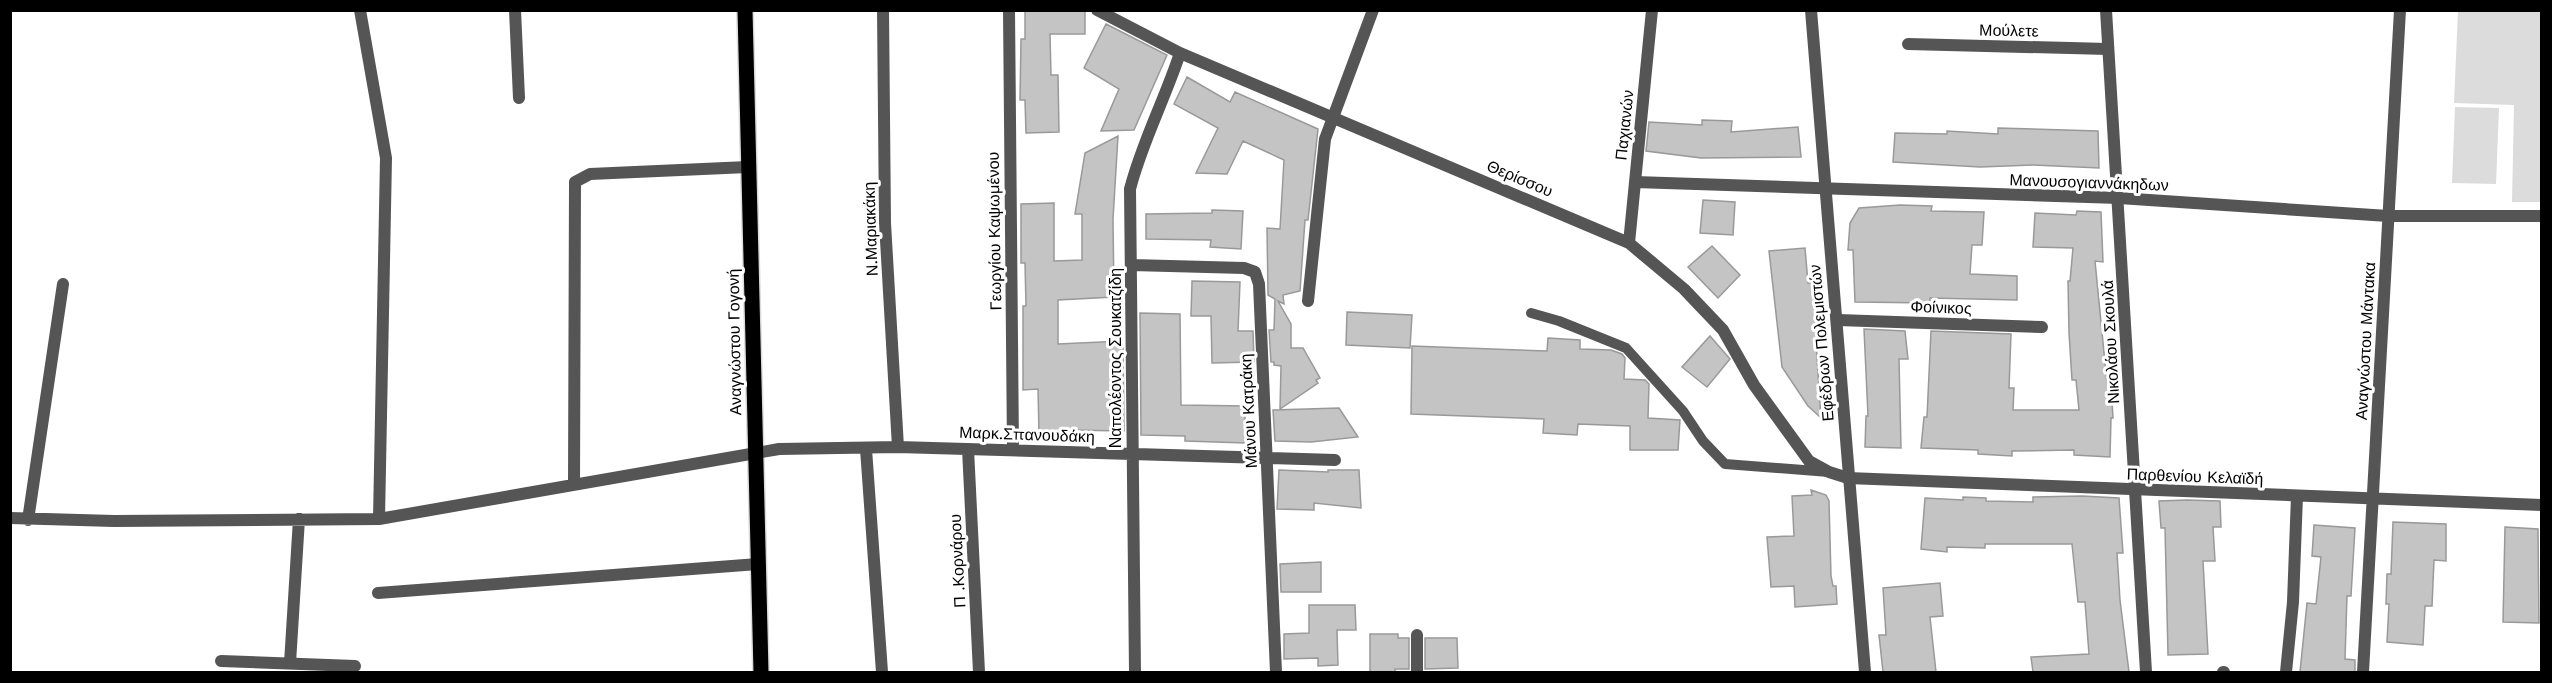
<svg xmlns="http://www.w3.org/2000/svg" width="2552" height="683" viewBox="0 0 2552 683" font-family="'Work Sans',sans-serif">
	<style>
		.green { fill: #dcdcdc }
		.building { fill: #c4c4c4; stroke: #999; stroke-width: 1.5 }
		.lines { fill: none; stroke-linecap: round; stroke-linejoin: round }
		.primary-casing { stroke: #dbdbdb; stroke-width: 18 }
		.service { stroke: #555; stroke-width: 10 }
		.minor { stroke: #555; stroke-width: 12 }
		.tertiary { stroke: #555; stroke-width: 12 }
		.primary { stroke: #000; stroke-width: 15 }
		.labels { text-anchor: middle; stroke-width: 6; stroke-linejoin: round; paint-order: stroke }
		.street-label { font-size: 16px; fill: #000; stroke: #fff }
	</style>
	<rect width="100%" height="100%" fill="#fff"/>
	<path class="green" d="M2458,11H2541V202H2512L2514,105L2454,103Z
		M2455,107L2499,108L2496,184L2452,183Z"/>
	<path class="building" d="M1025,10H1085V34H1050L1051,75H1058L1059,132L1026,133L1025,100H1020L1021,39H1025Z
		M1106,24L1167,55L1134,130L1101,131L1119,89L1084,68Z
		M1187,77L1230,102L1235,92L1318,129L1308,220H1305L1300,291L1283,295L1284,304L1278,301L1291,324V348H1303L1320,378L1316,380L1318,383L1280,409L1281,366L1274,365V362H1271L1269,330H1274L1275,299L1268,295L1267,228L1280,229L1284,160L1243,141L1227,174L1196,173L1218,128L1174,104Z
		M1702,120L1732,121L1731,132L1798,127L1801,157L1701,158L1646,151L1649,122L1702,125Z
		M1998,128L2098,131L2099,168L2033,165L1980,167L1893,162L1895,133L1947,134V131L1998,134Z
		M1118,136L1113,219L1114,297L1058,300V344L1123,341L1124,431L1068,430V435H1039L1038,389L1023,390V306H1026L1025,263H1021V204L1054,203V261L1082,260V214H1075L1085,153Z
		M1703,200L1735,202L1733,235L1700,233Z
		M1900,205L1932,206L1931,211L1984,212L1982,245H1972L1970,274L2017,276V300L1930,298V303L1855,302L1853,250H1848L1850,223L1859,208Z
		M1212,210L1243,211L1241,249L1210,247L1211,240L1146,239V214L1212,213Z
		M2077,211L2101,212L2103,262L2095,261L2107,383H2111L2113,418H2111L2110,457L2074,455V450L2012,451V456L1978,454V450L1921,448L1924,417H1927L1931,331L2011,334L2009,388H2014L2013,410H2079L2076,380H2072L2069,333L2068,281H2070L2073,248L2033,247L2035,213L2076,215Z
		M1712,246L1740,275L1718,298L1688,267Z
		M1805,248L1808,283H1811L1814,310L1821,418L1808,406L1782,367L1769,251Z
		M1192,281L1240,282L1238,331H1253L1254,362L1212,363L1211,316H1191Z
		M1347,312L1412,315L1410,348L1346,345Z
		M1140,313L1180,314L1181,405L1245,406V443L1185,441V436L1141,435Z
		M1864,329L1905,331L1908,359H1899L1901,448L1865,447L1866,416H1868Z
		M1710,336L1730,359L1707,387L1682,367Z
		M1548,338L1580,340V349L1611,350L1622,354L1625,358L1624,379L1645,380L1649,384L1648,418L1680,420L1678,450H1630V426L1578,424L1577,435L1543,433L1544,419L1411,414L1412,346L1547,351Z
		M1339,408L1358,437L1311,442L1275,441L1273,410Z
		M1279,470L1328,472V470H1359L1361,508L1314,503V510L1277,509Z
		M1811,490L1826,495L1829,501L1831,576L1833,586H1836L1837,604L1795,607L1794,586L1771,587L1767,537L1794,536L1792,496L1812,495Z
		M2082,496L2119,498L2123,553H2117L2120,600L2129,672H2033L2031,657L2089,654L2085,602H2078L2072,544H1985V548L1947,547V552L1921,549L1925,498L1963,500V497L1986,498V501L2033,502V497Z
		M2187,500L2220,501L2221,527H2213L2215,561H2203L2208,654L2168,655L2165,528H2161L2159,501Z
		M2393,522L2446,524V561L2434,560L2432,606H2425L2423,645L2387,642L2389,604H2386L2387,574H2391Z
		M2314,525L2355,528L2351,596H2347L2345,659L2355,660V672H2300L2307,603L2316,604L2321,557L2312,556Z
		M2505,527L2538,529L2539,623L2503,622Z
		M1321,562V592H1281L1280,564Z
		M1940,583L1943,616L1930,617L1936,672H1883L1879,635H1886L1883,588Z
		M1309,605H1355L1356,630H1337L1338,665L1318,666V658L1284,659V634L1309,633Z
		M1370,634H1398V638H1409V669H1395V672H1370Z
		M1425,638H1457L1458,668L1425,669Z"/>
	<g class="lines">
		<defs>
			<path id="primary" d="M745,10L761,672"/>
		</defs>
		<use href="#primary" class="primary-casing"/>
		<path class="service" d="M1531,313L1559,321L1626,348L1683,411L1703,441L1725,464L1829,472"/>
		<path class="minor" d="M360,10L386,158L379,519
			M515,10L519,98
			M883,10L885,223L898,447
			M1009,10L1013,450
			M1097,10L1180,53L1629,243L1684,289L1723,330L1754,385L1809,461L1829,472L1848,478L2542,505
			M1908,44L2108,49
			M1635,182L2119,198L2388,216H2542
			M1629,243L1652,10
			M1132,265L1244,268L1255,272L1259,284L1276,672
			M1308,301L1325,139L1373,10
			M1838,320L2042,327
			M866,449L882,672
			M968,449L979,672
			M574,485L575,182L590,174L748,167
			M10,518L114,521L379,519L779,449L898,447L1335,460
			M28,520L63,284
			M378,593L758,564
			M1417,635V672
			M221,661L355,666
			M290,663L299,519
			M1135,672L1130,189C1142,142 1165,99 1180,53
			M2223,672H2224
			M2286,672L2293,602L2297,496
			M2363,672L2400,10"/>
		<path class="tertiary" d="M1811,10L1865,672
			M2106,10L2146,672"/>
		<use href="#primary" class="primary"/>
	</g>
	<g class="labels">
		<g class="street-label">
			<text transform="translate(2009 30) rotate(1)" y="6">Μούλετε</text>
			<text transform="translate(1624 125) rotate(-84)" y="6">Παχιανών</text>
			<text transform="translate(1520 178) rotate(23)" y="6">Θερίσσου</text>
			<text transform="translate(2089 182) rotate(2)" y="6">Μανουσογιαννάκηδων</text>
			<text transform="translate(870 229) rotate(-92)" y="6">Ν.Μαριακάκη</text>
			<text transform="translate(994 231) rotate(-91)" y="6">Γεωργίου Καψωμένου</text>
			<text transform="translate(1941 307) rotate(2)" y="6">Φοίνικος</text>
			<text transform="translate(2365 341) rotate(-87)" y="6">Αναγνώστου Μάντακα</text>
			<text transform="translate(734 342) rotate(-91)" y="6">Αναγνώστου Γογονή</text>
			<text transform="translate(2110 342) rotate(-93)" y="6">Νικολάου Σκουλά</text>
			<text transform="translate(1821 343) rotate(-95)" y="6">Εφέδρων Πολεμιστών</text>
			<text transform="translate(1115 358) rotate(-90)" y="6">Ναπολέοντος Σουκατζίδη</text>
			<text transform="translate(1248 411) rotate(-93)" y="6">Μάνου Κατράκη</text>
			<text transform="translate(1027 434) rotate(2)" y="6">Μαρκ.Σπανουδάκη</text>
			<text transform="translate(2195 476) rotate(2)" y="6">Παρθενίου Κελαϊδή</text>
			<text transform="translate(957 561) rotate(-93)" y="6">Π .Κορνάρου</text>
		</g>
	</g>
	<rect width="2552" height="683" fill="none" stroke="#000000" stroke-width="24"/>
</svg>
